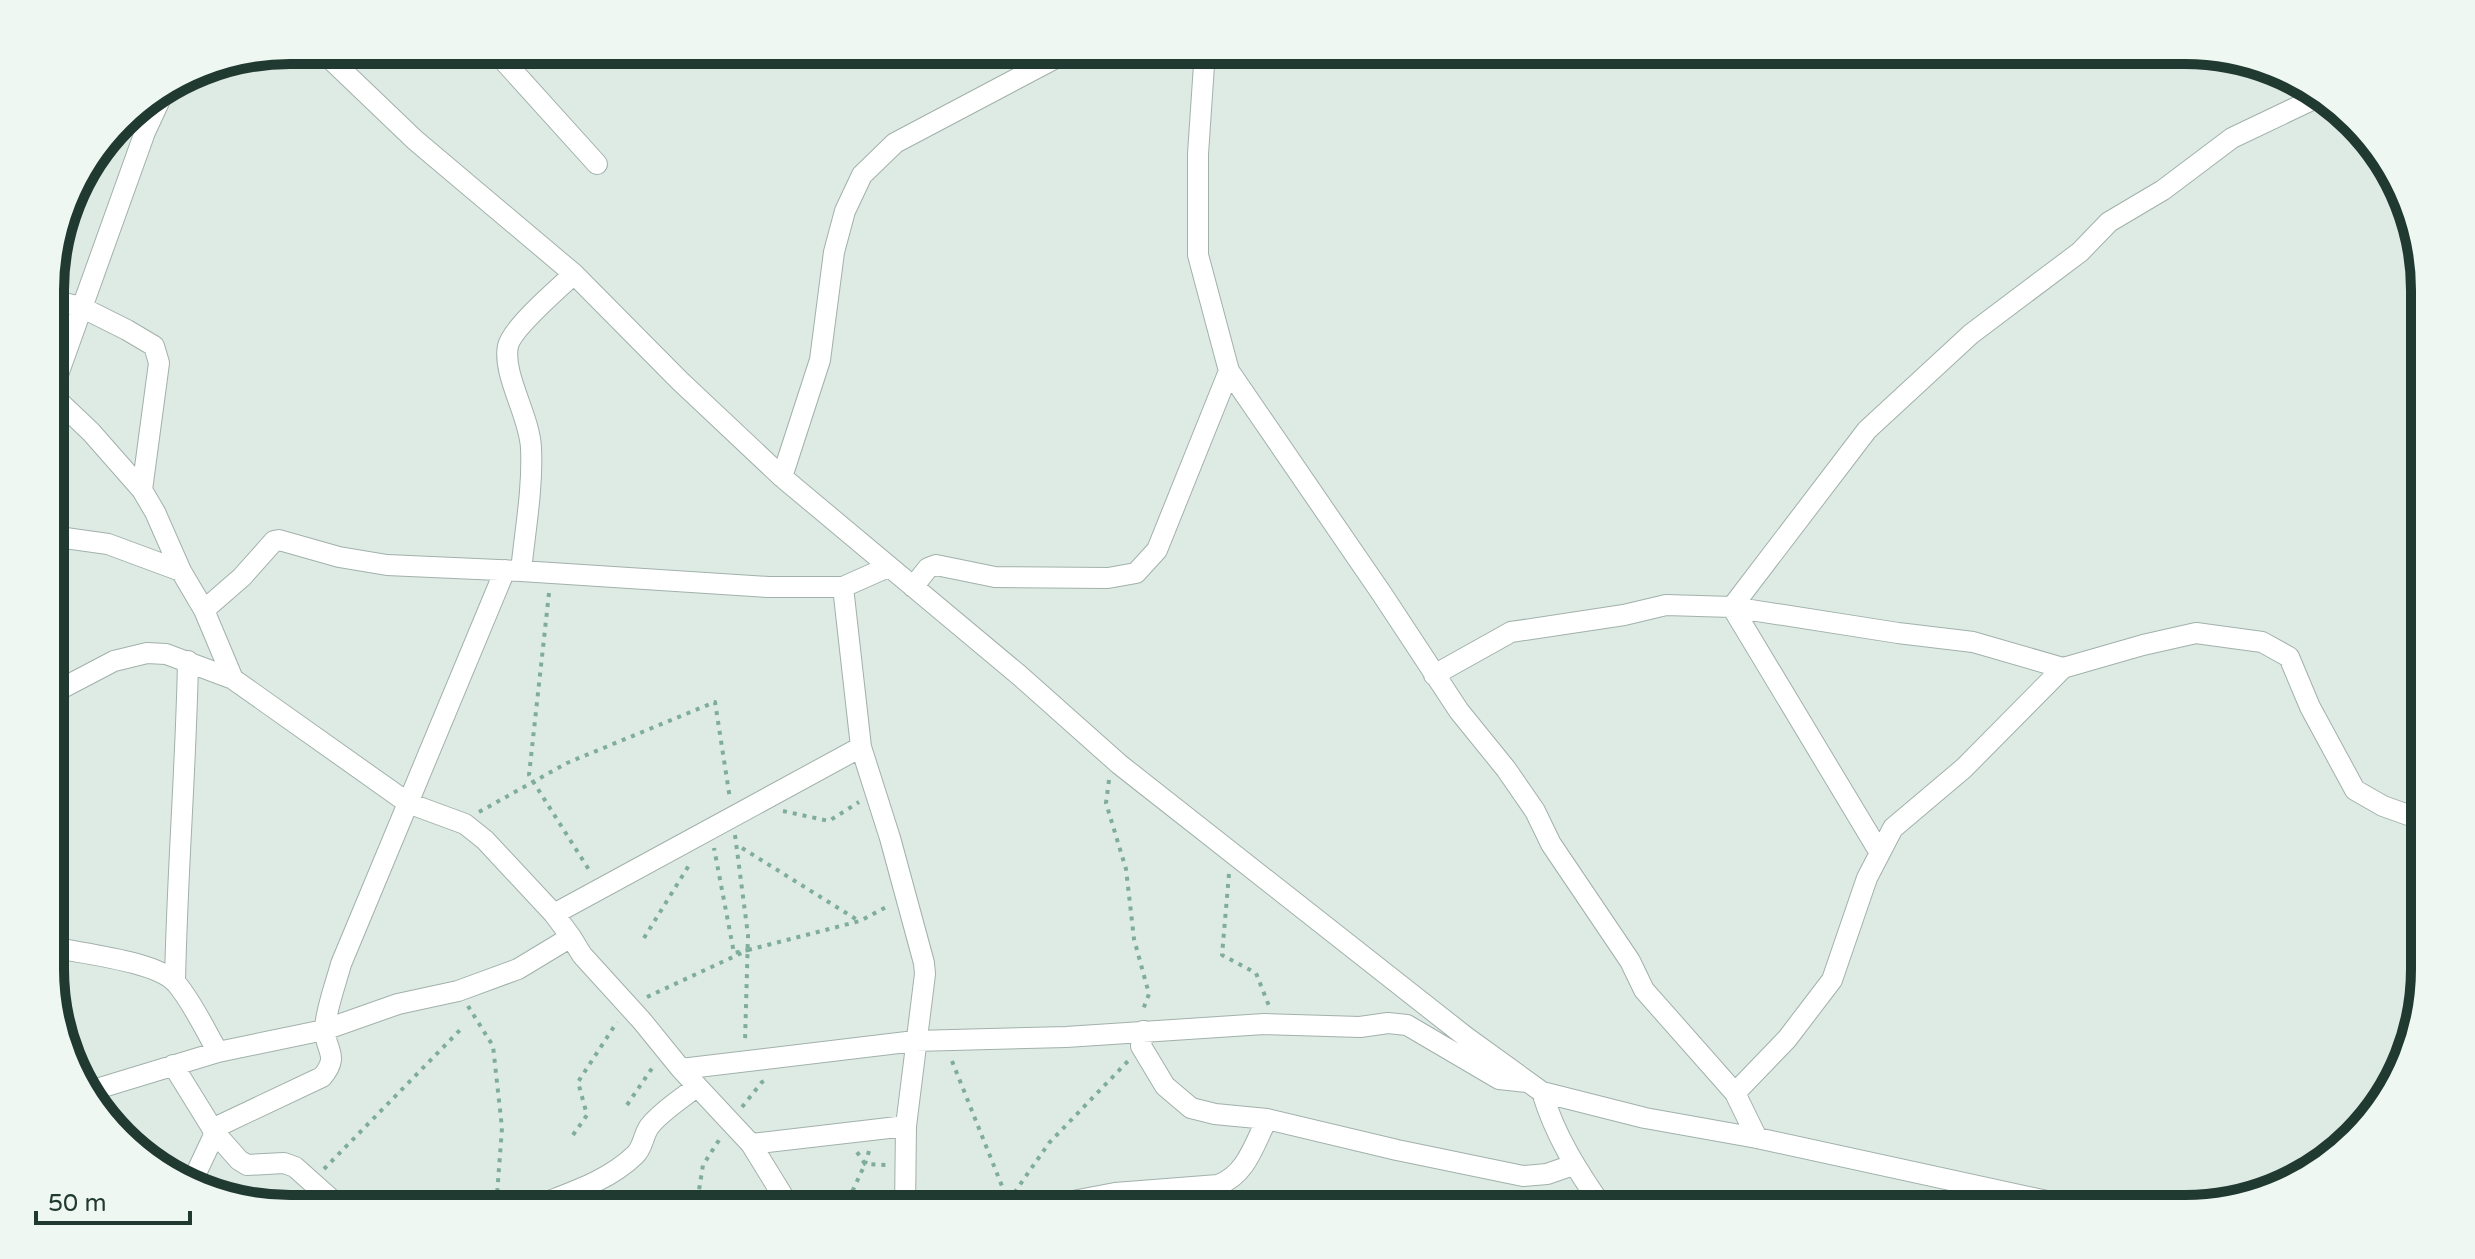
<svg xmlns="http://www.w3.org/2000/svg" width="2475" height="1259" viewBox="0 0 2475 1259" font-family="'Varela Round',sans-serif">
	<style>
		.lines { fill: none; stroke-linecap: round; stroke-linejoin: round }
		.minor-casing { stroke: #a1b1ab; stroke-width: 22 }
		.path { stroke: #7fad9c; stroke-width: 4; stroke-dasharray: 4 6; stroke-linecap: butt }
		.minor { stroke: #fff; stroke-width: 20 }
		.rim { fill: none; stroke: #203931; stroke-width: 10 }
	</style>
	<rect width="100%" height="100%" fill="#deeae4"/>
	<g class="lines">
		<defs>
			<path id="minor" d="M321,50L415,140L574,274L680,381L782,477L1019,675L1119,764L1466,1037L1542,1092L1645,1118L1757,1138L2084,1209
				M494,50L597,164
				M1205,50L1198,154V255L1229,371L1382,594L1459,711L1506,769L1535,811L1551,844L1630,961L1644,990L1735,1093L1757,1138
				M165,89L145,132L51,394L91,432L142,490L155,512L181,571L204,610L233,679
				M51,300L81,307L127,330L154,346L159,363L142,490
				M51,437L58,400
				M782,477L820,360L834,252L845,211L862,175L895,143L1071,50
				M51,536L108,544L181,571
				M521,571C525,531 533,488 531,448C530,417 502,374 508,346C512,328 559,288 574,274
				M913,587L928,568L936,565L995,577L1108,578L1136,573L1157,550L1229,371
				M1732,607L1867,430L1971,334L2080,252L2109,222L2163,190L2232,138L2318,97
				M1732,607L1880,853
				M204,610L242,577L274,541L279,540L339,557L387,565L521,571L768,587H843
				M1434,675L1511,632L1624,615L1666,605L1732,607L1898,633L1973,642L2063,668
				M51,694L114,661L147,653L166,654L233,679L408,803L465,824L485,840L554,914
				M861,747L890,838L924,963L925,974L906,1126L905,1209
				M571,937L582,955L642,1021L681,1069L751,1144L791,1209
				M52,947C83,954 156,961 176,983C193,1003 205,1030 218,1052
				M175,982C177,875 186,768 188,661
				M1143,1031L1141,1046L1165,1086L1191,1108L1215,1114L1267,1119L1397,1150L1523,1176L1547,1174L1573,1165
				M173,1065L215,1133L190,1186
				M681,1069L915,1041L1066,1037L1264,1024L1360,1027L1388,1023L1407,1025L1499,1079L1527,1082
				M90,1091L218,1052L324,1030L398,1004L458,991L518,969L571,937L554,914L861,747L843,587L888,567
				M1542,1092C1555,1136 1578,1172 1604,1209
				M1735,1093L1787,1039L1832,980L1867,878L1893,828L1964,768L2063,668L2143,645L2196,633L2262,642L2289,657L2310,707L2355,790L2383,806L2425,821
				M212,1129L322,1077C341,1055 324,1050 325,1028C326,1009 336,983 341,964L505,570
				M215,1133L239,1160L247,1165L284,1163L295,1167L342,1209
				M751,1144L906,1126
				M529,1209C565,1194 606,1183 635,1155C643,1148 643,1136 649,1127C661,1111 682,1099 697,1086
				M1031,1209L1115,1193L1218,1185C1246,1175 1254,1145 1267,1119"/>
		</defs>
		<use href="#minor" class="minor-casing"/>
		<path class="path" d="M549,593L529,775L591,873
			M1109,780L1106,803L1126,869L1134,939L1149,994L1142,1012
			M783,811L829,821L859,802
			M479,812L567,763L715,702L730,799
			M735,835L748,935L745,1042
			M742,848L859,921
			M1229,874L1222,955L1256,973L1269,1006
			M644,938L691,862
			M748,950L860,921L890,905
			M647,997L748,950L734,953L714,848
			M468,1006L493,1046L502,1128L496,1209
			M952,1061L1008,1201
			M627,1105L655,1064
			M742,1107L762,1082L769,1079
			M573,1135L587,1115L578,1082L617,1022
			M869,1151L865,1164L887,1165
			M324,1169L462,1028
			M696,1209L703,1165L721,1137
			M850,1209L847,1203L865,1164L857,1152
			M1003,1209L1049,1143L1129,1060"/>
		<use href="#minor" class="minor"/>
	</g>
	<path d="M0 0H2475V1259H0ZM290 64H2185A226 226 0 0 1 2411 290V969A226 226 0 0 1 2185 1195H290A226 226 0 0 1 64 969V290A226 226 0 0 1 290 64Z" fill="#eef7f2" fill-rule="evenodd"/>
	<path class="rim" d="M290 64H2185A226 226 0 0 1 2411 290V969A226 226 0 0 1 2185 1195H290A226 226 0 0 1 64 969V290A226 226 0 0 1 290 64Z"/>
	<path d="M36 1211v12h154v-12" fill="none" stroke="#203931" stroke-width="4"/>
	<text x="48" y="1211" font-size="24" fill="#203931" stroke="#eef7f2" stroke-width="6" paint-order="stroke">50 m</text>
</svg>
